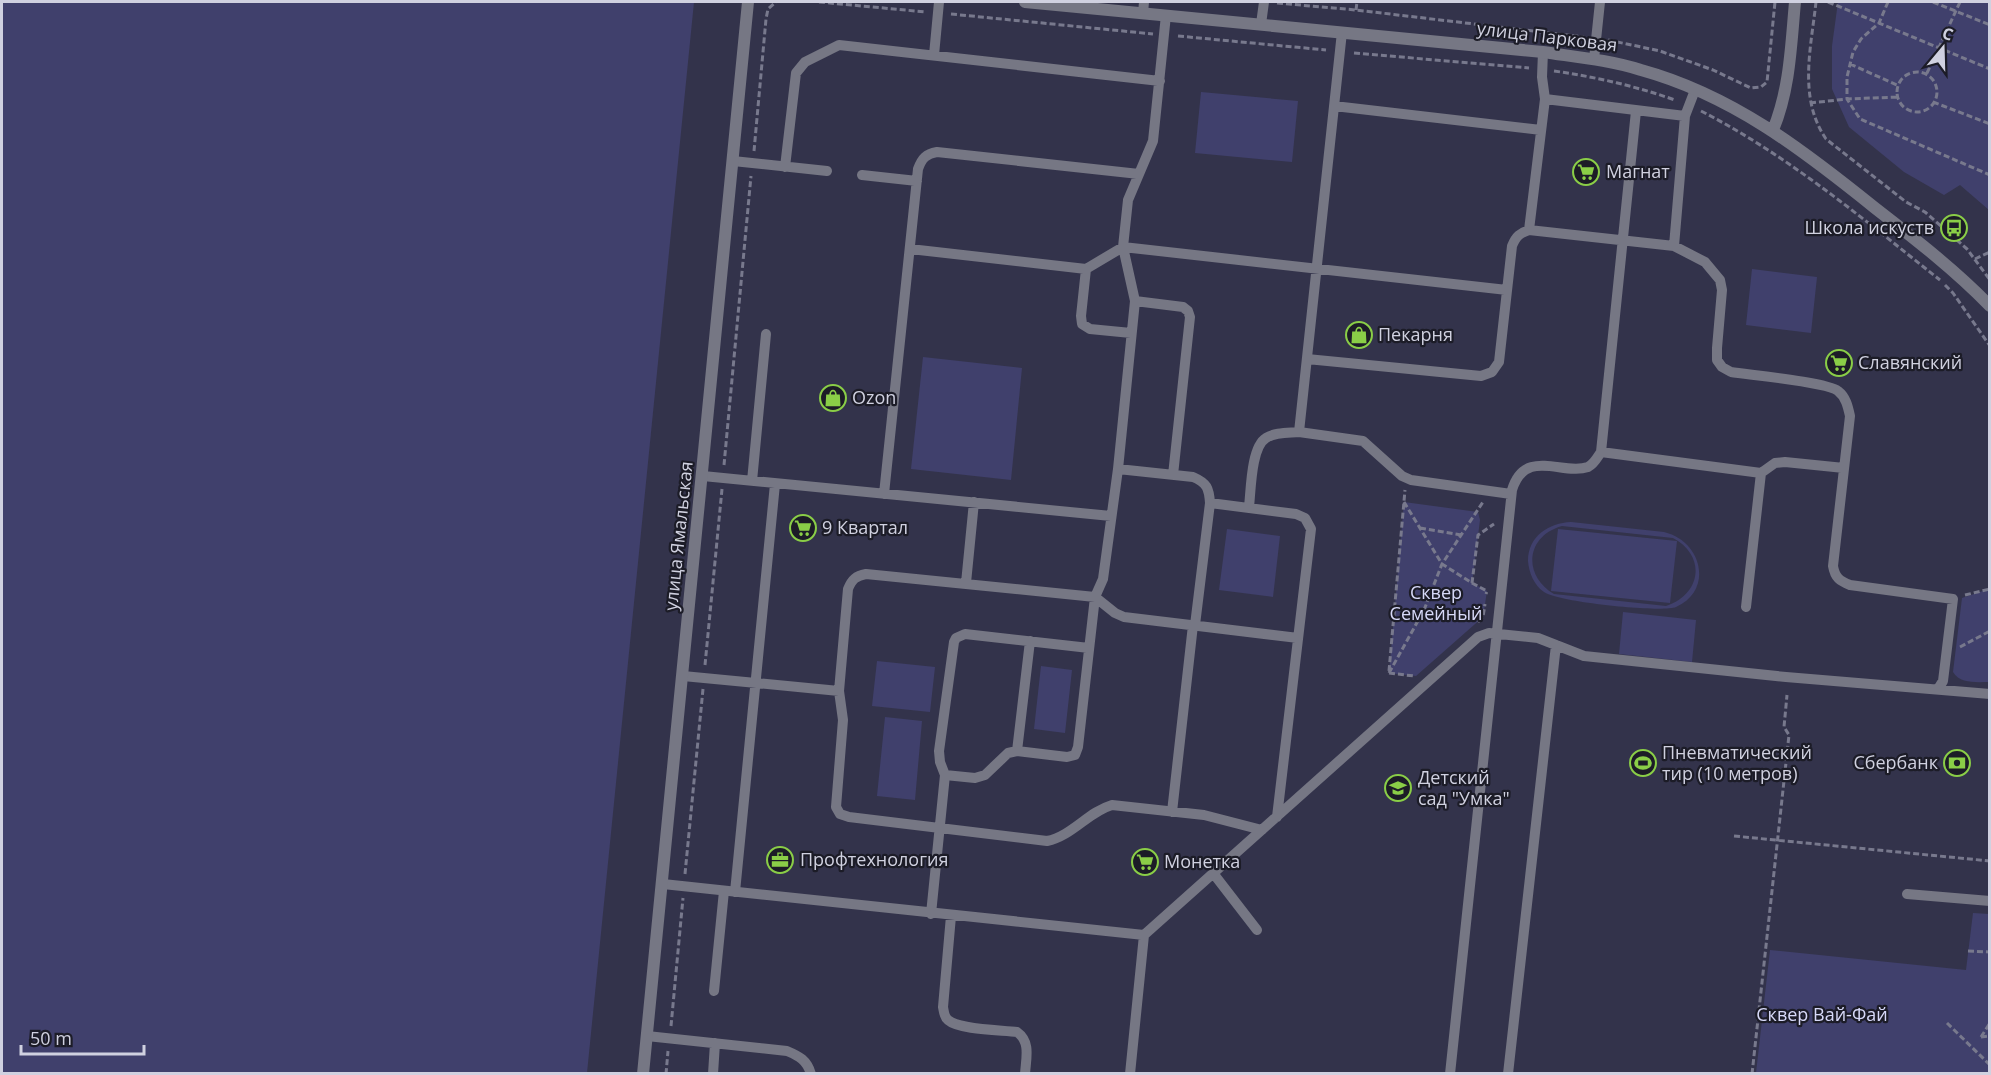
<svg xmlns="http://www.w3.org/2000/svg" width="1991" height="1075" viewBox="0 0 1991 1075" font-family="'Open Sans',sans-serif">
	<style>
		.green { fill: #40406c; fill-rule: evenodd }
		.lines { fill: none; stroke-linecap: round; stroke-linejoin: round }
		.path { stroke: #78798d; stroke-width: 3; stroke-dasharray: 6 3; stroke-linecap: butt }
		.lane { stroke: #767784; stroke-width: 10 }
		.street { stroke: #767784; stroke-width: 12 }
		.labels { text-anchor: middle; stroke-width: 4.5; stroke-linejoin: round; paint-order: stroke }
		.street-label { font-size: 18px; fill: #d0d1e0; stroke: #1c1c27 }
		.poi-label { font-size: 18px; fill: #d0d1e0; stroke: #1c1c27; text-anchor: start }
		.park-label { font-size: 18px; fill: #d7d9f8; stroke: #1c1c27 }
	</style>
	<rect width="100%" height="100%" fill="#33334b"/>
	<path class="green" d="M2,2H694L587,1073H2Z
		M1838,2H1989V210L1960,185L1944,195L1904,172L1849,127L1832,89V46Z
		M1201,92L1298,101L1292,162L1195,153Z
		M1752,269L1817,277L1811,333L1746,325Z
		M923,357L1022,368L1011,480L911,469Z
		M1404,502L1478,512L1480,520L1472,583L1487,591L1483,617L1416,676L1389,673Z
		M1571,522L1664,532C1702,541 1714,590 1676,607C1661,613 1558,602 1544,592C1534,585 1529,573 1528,561C1528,536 1549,523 1571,522ZM1562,526L1673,538C1707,556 1701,595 1666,606L1554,594C1522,575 1526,536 1562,526Z
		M1227,529L1280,536L1273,597L1219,590Z
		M1558,529L1677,541L1670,603L1551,591Z
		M1989,589V682C1977,682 1960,684 1953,672L1962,598Z
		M1623,612L1696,620L1692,662L1619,654Z
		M877,661L935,667L930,712L872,706Z
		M1041,666L1072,670L1065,733L1034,729Z
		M885,717L922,721L915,800L877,796Z
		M1973,913L1989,914V1073H1756L1770,950L1966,970Z"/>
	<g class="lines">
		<path class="path" d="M819,2L926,12
			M1816,2C1811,48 1798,98 1826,139L1906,202L1925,212L1967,249L1990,280
			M1828,2L1990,69
			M1888,2L1879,23L1861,39L1853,52L1847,77V99L1860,119L1990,175
			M1933,2L1990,25
			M1277,3L1356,10L1584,37
			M1356,10L1357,2
			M951,14L1153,34
			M1178,36L1326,50
			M1608,40L1660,51L1713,70L1751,88L1761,87L1767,82L1775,2
			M1354,53L1529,68
			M1850,64L1897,85
			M1554,71C1596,77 1635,86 1675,100
			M1897 92a20 20 0 1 1 40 0a20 20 0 1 1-40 0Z
			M1927,73L1960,2
			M1933,102L1990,124
			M1810,103L1847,99L1898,97
			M1701,111C1789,156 1863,219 1940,280
			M754,151L766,19L768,9L776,2
			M1975,259L1990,252
			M1945,285L1953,293L1990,346
			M724,465L751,176
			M1404,502L1442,564L1472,583L1478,535L1494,524
			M1420,528L1462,535
			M1472,583L1487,591L1486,594
			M1965,595L1990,589
			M1425,610L1483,617
			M1478,622L1483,617L1485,604
			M1960,647L1990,631
			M705,665L722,489
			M1389,671L1405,490
			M1389,673L1424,610L1442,564L1483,502
			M1389,673L1414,676
			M1734,836L1990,861
			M685,874L703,689
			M1968,951L1990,952
			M1947,1023L1990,1065
			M671,1026L683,898
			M1981,1037L1990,1023
			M1981,1037L1990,1036
			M666,1074L668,1051
			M1752,1074L1789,735L1784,727L1787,695"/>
		<path class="lane" d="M1143,13L1144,2
			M1261,24L1264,2
			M934,55L939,2
			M1594,59L1600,2
			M1545,99L1685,116
			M1334,106L1541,130
			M733,161L827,171
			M785,167L796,73L805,62L839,45L1160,81
			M862,175L917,181
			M1529,230L1674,246L1705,262L1720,280L1722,290L1717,348V360L1722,367L1731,372C1750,375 1827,382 1838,391C1846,397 1848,407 1850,416L1833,566C1835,578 1840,581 1850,585L1953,599L1943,681L1938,689
			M1674,246L1685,116L1695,90
			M910,249L1086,269L1123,247L1507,290
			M1086,269L1081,316L1082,324L1090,329L1131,333
			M1135,301L1183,307L1188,311L1190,317L1173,475
			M1307,359L1481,376L1492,372L1499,362L1512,246C1516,236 1520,233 1529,230L1545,99L1542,77L1543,52
			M1299,432L1363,441L1402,476L1411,480L1511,494
			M1601,452L1761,473L1775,463L1785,462L1844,468
			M1118,469L1193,477C1207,483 1209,488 1210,503L1296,514L1305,518L1311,529L1277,817
			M703,476L1111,516
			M752,481L766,334
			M884,494L918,169C922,158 926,154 937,152L1139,174
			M1249,507C1251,490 1251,447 1266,438C1275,432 1289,433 1299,432L1342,32
			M966,583L974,502
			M1746,607L1761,473
			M1195,625L1210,503
			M683,676L839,691L848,589C852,579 856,576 866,574L1095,597L1115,613L1124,617L1298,638
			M839,691L843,720L836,807L840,814L849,817L1047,841C1072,836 1088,812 1112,805L1204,815L1262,830
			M1017,751L1030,641
			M945,775L975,778L985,775L1008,753L1017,751L1067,757L1075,755L1078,747L1095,597L1103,579L1118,469L1135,301L1123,247L1128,200L1153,141L1166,15
			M1172,812L1193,625
			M1213,873L1257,930
			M663,884L1144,935
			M735,892L775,484
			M1907,894L1990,901
			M931,914L945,775L940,762L939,751L954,642L956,638L965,634L1089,648
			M951,916L943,1007C944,1012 944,1017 948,1020C959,1030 1002,1030 1017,1032C1031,1042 1026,1058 1025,1074
			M714,991L724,891
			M647,1036L787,1051C799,1056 807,1060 811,1074
			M713,1074L715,1043
			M1130,1074L1144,935L1478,637L1489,633L1538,638L1584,656L1786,677L1990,694
			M1450,1074L1512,490C1525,447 1563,476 1588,467C1594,464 1597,458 1601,452L1636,111
			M1508,1074L1556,645"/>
		<path class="street" d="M1025,2L1543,52C1576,57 1609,60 1641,70C1732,95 1803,150 1875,208C1915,239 1955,270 1990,306
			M1773,130C1790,89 1791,45 1795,2
			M643,1074L748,2"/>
	</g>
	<defs>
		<symbol id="supermarket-ring" viewBox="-11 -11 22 22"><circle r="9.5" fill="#1c1c27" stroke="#8ace47" stroke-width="1.5"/><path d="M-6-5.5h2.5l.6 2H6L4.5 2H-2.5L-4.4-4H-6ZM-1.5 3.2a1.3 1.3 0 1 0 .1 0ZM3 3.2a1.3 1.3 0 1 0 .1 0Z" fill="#8ace47"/></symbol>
		<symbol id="bus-ring" viewBox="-11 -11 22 22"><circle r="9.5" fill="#1c1c27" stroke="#8ace47" stroke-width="1.5"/><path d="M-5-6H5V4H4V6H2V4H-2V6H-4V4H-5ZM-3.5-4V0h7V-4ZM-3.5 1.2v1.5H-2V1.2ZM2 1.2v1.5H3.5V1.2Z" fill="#8ace47"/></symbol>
		<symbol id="shop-ring" viewBox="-11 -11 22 22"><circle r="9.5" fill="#1c1c27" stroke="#8ace47" stroke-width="1.5"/><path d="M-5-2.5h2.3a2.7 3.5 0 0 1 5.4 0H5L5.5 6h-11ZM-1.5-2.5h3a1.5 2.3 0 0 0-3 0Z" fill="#8ace47"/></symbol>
		<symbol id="stadium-ring" viewBox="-11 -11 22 22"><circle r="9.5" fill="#1c1c27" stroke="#8ace47" stroke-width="1.5"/><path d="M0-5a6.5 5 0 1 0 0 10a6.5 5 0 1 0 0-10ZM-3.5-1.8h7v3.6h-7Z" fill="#8ace47"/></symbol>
		<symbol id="bank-ring" viewBox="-11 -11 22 22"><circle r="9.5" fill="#1c1c27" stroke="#8ace47" stroke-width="1.5"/><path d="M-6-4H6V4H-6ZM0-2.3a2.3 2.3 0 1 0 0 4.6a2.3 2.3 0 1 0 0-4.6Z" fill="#8ace47"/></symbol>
		<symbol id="school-ring" viewBox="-11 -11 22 22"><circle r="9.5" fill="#1c1c27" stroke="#8ace47" stroke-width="1.5"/><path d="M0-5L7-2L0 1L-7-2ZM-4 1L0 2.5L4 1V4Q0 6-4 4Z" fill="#8ace47"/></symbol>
		<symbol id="office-ring" viewBox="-11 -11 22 22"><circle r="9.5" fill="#1c1c27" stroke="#8ace47" stroke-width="1.5"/><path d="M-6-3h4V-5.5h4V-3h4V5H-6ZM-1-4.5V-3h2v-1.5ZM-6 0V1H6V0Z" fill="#8ace47"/></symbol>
	</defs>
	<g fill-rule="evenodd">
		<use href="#supermarket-ring" x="1571" y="157" width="30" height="30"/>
		<use href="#bus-ring" x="1939" y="213" width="30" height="30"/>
		<use href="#shop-ring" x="1344" y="320" width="30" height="30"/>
		<use href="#supermarket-ring" x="1824" y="348" width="30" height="30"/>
		<use href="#shop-ring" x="818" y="383" width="30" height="30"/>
		<use href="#supermarket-ring" x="788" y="513" width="30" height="30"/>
		<use href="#stadium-ring" x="1628" y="748" width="30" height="30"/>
		<use href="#bank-ring" x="1942" y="748" width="30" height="30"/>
		<use href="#school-ring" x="1383" y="773" width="30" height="30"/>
		<use href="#office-ring" x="765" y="845" width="30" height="30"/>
		<use href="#supermarket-ring" x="1130" y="847" width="30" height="30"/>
	</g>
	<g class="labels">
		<g class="street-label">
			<text transform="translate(1547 37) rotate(7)" y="6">улица Парковая</text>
			<text transform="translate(679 536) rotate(-84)" y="6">улица Ямальская</text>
		</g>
		<g class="poi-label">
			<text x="1606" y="178">Магнат</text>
			<text x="1934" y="234" text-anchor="end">Школа искуств</text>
			<text x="1378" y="341">Пекарня</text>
			<text x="1858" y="369">Славянский</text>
			<text x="852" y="404">Ozon</text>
			<text x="822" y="534">9 Квартал</text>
			<text x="1662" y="759">Пневматический<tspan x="1662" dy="21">тир (10 метров)</tspan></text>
			<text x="1938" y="769" text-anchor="end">Сбербанк</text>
			<text x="1418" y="784">Детский<tspan x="1418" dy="21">сад "Умка"</tspan></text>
			<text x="800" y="866">Профтехнология</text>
			<text x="1164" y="868">Монетка</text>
		</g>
		<g class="park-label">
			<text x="1436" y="599">Сквер<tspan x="1436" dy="21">Семейный</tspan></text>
			<text x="1822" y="1021">Сквер Вай-Фай</text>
		</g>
	</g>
	<rect width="1991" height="1075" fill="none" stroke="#d0d1e0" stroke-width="6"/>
	<g transform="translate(1943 48) rotate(19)" stroke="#1c1c27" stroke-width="4.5" paint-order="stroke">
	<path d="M0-4.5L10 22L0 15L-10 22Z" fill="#d0d1e0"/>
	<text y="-9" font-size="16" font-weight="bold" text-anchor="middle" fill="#d0d1e0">С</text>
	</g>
	<path d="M21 1045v9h123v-9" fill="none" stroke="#d0d1e0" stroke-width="3"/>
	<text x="30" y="1045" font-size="18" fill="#d0d1e0" stroke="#1c1c27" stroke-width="4.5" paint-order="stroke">50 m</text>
</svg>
